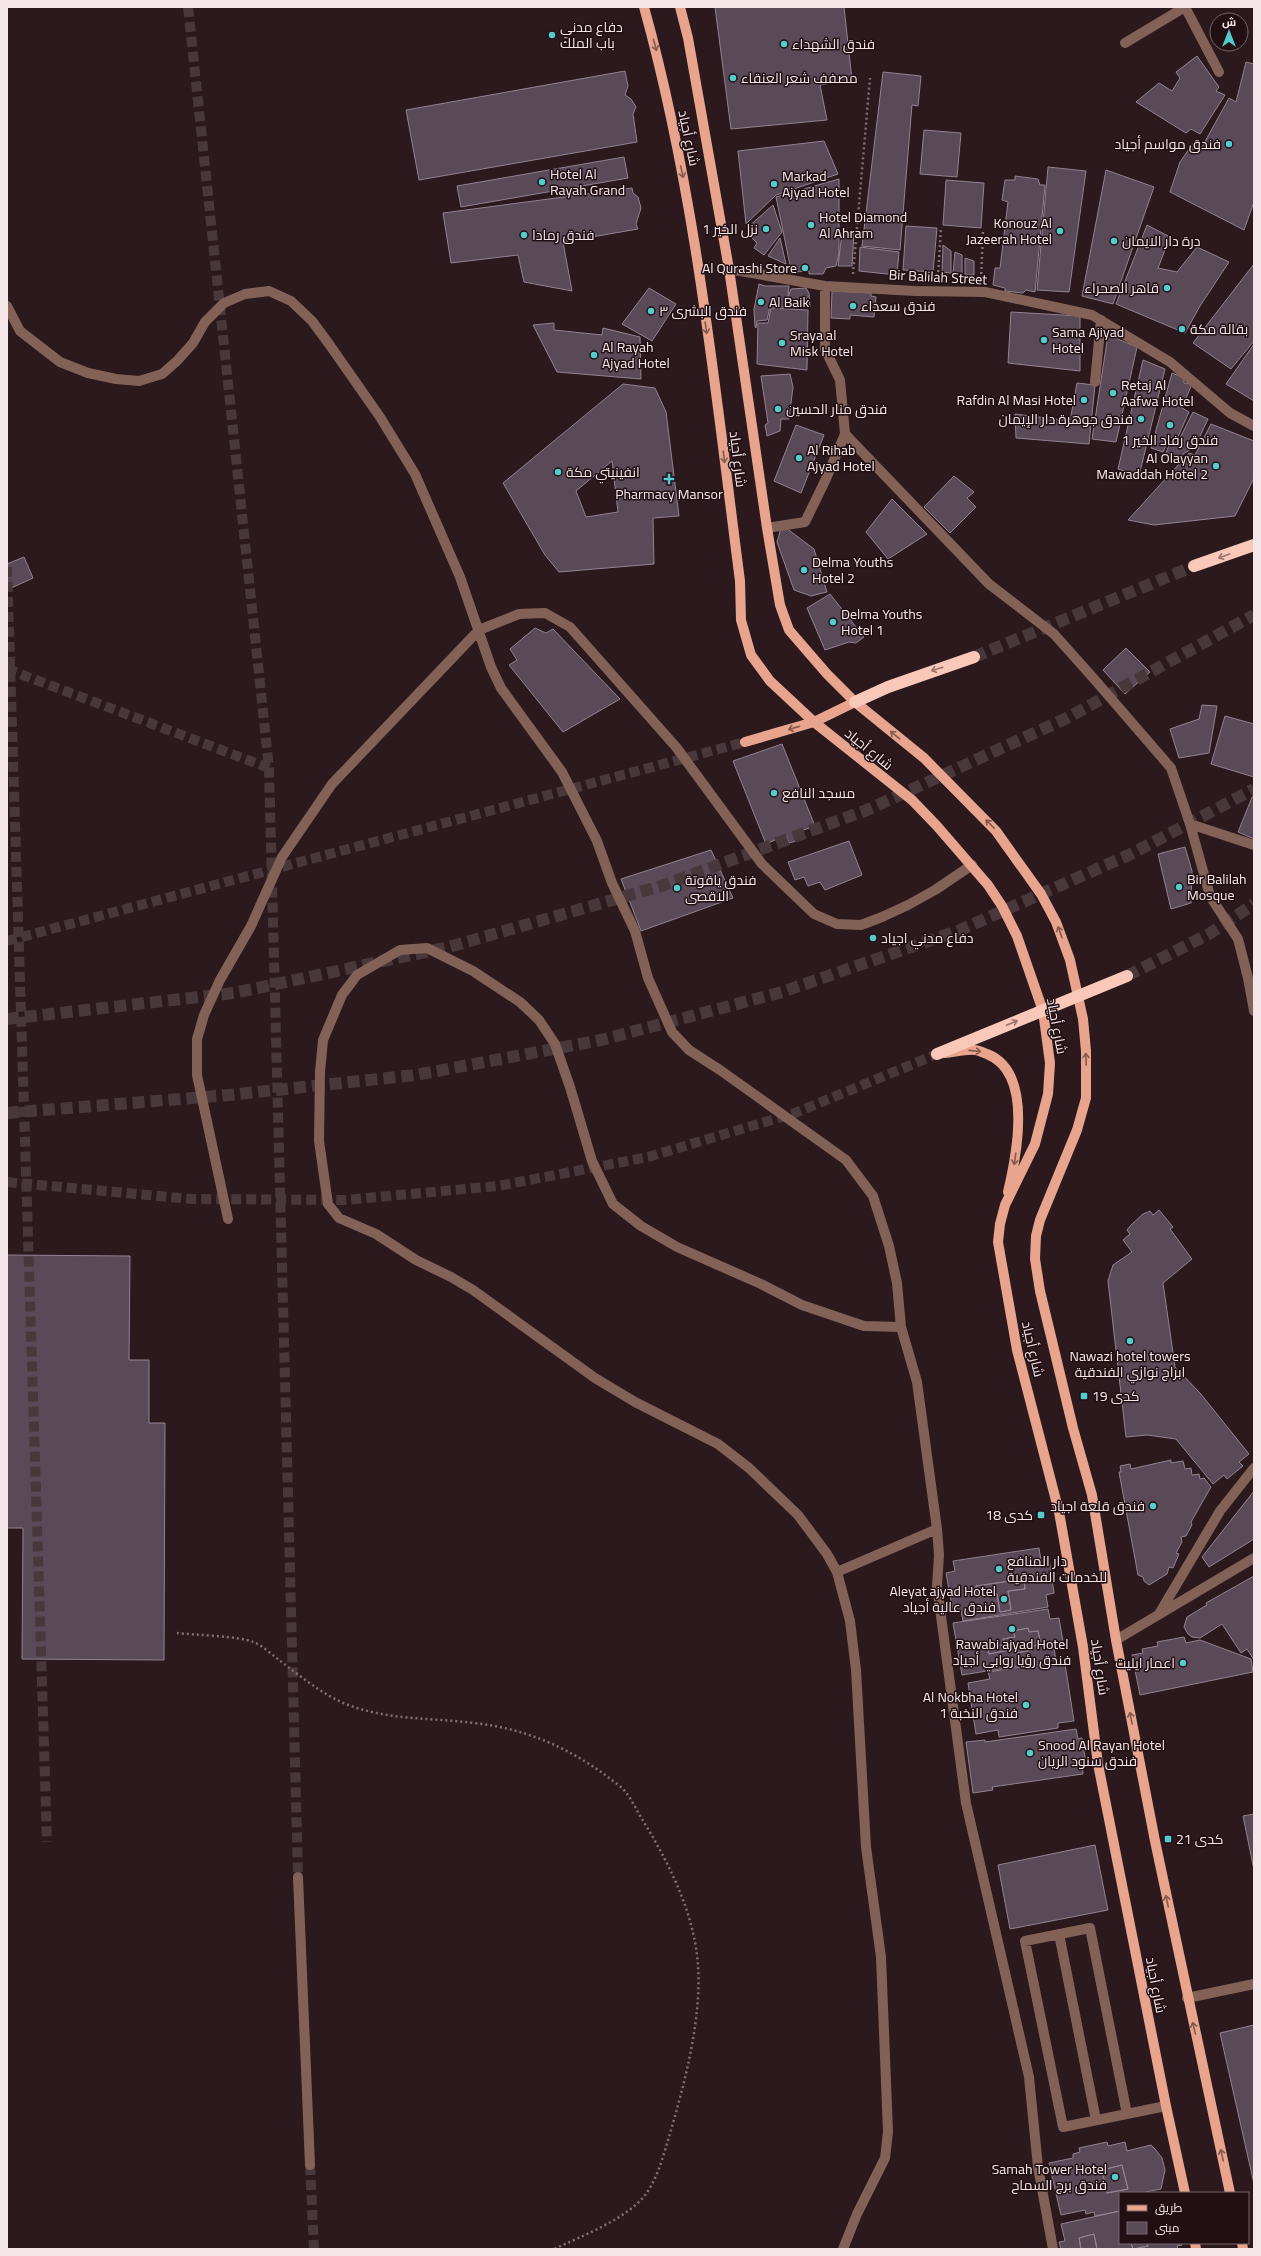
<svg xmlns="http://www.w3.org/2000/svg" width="1261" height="2256" viewBox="0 0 1261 2256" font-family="Georgia,Cairo,serif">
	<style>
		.building { fill: #5a4a58; stroke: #938291; fill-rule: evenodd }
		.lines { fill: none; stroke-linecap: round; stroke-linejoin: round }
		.minor-tunnel { stroke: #49383b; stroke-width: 10; stroke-dasharray: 10 5; stroke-linecap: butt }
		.tertiary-tunnel { stroke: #49383b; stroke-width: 10; stroke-dasharray: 10 5; stroke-linecap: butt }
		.primary-tunnel { stroke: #49383b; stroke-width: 10; stroke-dasharray: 10 5; stroke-linecap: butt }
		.motorway-tunnel { stroke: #49383b; stroke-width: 12; stroke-dasharray: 12 6; stroke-linecap: butt }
		.path { stroke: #827174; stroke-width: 2.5; stroke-dasharray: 2 3; stroke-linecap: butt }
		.service { stroke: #826156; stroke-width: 10 }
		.minor { stroke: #826156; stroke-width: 10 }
		.tertiary { stroke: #826156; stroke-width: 10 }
		.primary { stroke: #e8a48d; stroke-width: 10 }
		.motorway { stroke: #fac8b8; stroke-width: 12 }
		.oneway { stroke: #845a50 }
		.oneway2 { stroke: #98756e }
		.poi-dot { fill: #52cdcd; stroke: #210f14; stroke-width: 1.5 }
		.labels { text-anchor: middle; stroke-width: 3; stroke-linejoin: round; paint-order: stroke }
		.poi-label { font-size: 14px; fill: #f4e6e8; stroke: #210f14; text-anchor: start }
		.street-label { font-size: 14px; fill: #f4e6e8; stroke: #210f14 }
	</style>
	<rect width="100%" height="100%" fill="#2b191d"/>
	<path class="building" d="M715,7H844L852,80L820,85L827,120L731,129Z
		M1197,56L1219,87L1216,91L1225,95L1200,134L1191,129L1186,133L1136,102L1159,83L1172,91L1180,78L1176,72Z
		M1246,62L1254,64V202L1244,230L1170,192L1180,162L1194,142L1202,147L1229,98L1236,102Z
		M625,71L628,86L625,95L631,99L636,107L633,114L637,142L419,180L406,110Z
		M883,72L921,76L918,106L912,105L900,250L862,246Z
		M924,130L961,133L957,177L920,174Z
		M824,141L838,174L776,195L746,224L738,151Z
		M624,157L628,178L461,207L457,186Z
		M1048,167L1086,171L1069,292L1037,290Z
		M1106,170L1154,187L1113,304L1082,296Z
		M1015,176L1038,179L1040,185H1045L1035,292L1026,290L1023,293L1005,291V288L993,285L995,268H1000L1008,202L1002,200L1005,180H1015Z
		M839,179V253L836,266L826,268L823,274H809V271L795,272L793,266L790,265L776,197Z
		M946,180L984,183L981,228L943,225Z
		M632,188L633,193L638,197L641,208L636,224L638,229L563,242L572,291L524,282L518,255L451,263L443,213Z
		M773,205L782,232L764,255L754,248L757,243L752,238L755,234L748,227Z
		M1147,225L1170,237L1158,268L1177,272L1197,247L1229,262L1200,306L1185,333L1116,304Z
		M906,226L937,228L933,272L903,270Z
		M842,233H854L852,266H838Z
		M780,238L786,264L768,256Z
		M943,245L951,251V273L942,272Z
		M860,247L899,252L897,275L859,271Z
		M955,252L962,255V274L953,273Z
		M965,258L974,261V275H965Z
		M1254,264V341L1231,369L1193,343Z
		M759,284L765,286H789L787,307H770L767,320L757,321L756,328L755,327L754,309Z
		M649,288L676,304L652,341L622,324Z
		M806,288L809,293L810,307L789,306L788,297L791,289Z
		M832,291L871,293V296L876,297L874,317L850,315V319L831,318Z
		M771,308L808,310L807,370L757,364L758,323H768Z
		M1011,312L1080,316V371L1008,363Z
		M554,323V330L602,335L603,328L640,337L641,379L557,372L533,325Z
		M1108,335L1137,347L1116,442L1092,439Z
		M1254,344V401L1226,384Z
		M1143,360L1165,369L1139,476L1118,469Z
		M1172,373L1184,378V383L1192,384L1182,408L1189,412L1177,439L1170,437L1163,452L1151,448Z
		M790,374L793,387L789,419H781L780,431L767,436L765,425L768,423L761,376Z
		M1077,383L1095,385L1089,444L1016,438L1015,414L1070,421Z
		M623,384L655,388L666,412L679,516L653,518L654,564L559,572L545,555L503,483ZM612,461L618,512L586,517L576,491Z
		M1193,412L1208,419L1195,447L1183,454L1179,462L1165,455L1170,443L1178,442Z
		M1211,424L1254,441V478L1235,516L1154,525L1128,520L1189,453L1195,455Z
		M796,425L824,435L801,493L774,481Z
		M954,476L974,492L967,498L976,507L950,533L924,507Z
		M892,499L927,534L888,559L866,532Z
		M782,525L814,549L827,592L811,596L794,590L777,542Z
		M24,557L33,578L7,590V564Z
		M830,594L864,637L856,643L849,642L825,650L807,608Z
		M535,628L546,633L553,629L620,699L563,732L509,665L517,660L510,649Z
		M1126,648L1150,672L1125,694L1103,670Z
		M1202,705L1217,706L1209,753L1179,758L1170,729L1199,719Z
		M1225,716L1254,724V777L1211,764Z
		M782,744L815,826L798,832L800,840L789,843L786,835L766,844L733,761Z
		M1253,795H1254V839L1238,832Z
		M849,841L862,875L825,890L820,882L808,886L804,877L795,880L788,862Z
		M1185,847L1192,871L1191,903L1171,909L1158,854Z
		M711,850L733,898L641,931L621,879Z
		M1159,1210L1173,1227L1170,1229L1192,1259L1163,1283L1175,1367L1200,1393L1249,1454L1239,1462L1243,1466L1227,1479L1224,1475L1213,1484L1176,1439L1147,1435L1126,1437L1108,1281L1113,1265L1132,1252L1123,1240L1130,1234L1127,1230L1131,1225L1143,1214L1150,1211L1153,1215Z
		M7,1255L130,1256L129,1360H149V1423H165L164,1660L22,1659L23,1528H7Z
		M1171,1460V1463L1183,1461L1185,1469L1191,1468L1192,1475L1199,1474L1200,1479L1204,1478L1211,1487L1191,1522L1192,1525L1186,1536L1181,1537L1182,1542L1176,1553L1179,1554L1173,1568L1169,1567L1167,1574L1149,1585L1144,1581L1143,1577L1138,1575L1119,1472H1121L1120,1466L1130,1464L1131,1469Z
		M1254,1491V1539L1209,1567L1202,1557Z
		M1039,1548L1041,1561L1049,1559L1054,1593L1046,1595L1048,1607L963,1621L961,1611L953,1612L946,1573L955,1571L953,1561ZM1024,1579L1025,1589L1008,1591L1011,1610L1000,1612L997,1594L977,1597L976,1586Z
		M1254,1576V1660L1247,1649L1241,1653L1222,1624L1200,1638L1192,1637L1188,1634L1184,1627L1187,1617L1207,1605L1206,1603Z
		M1024,1579L1025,1589L1008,1591L1011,1610L1000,1612L997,1594L977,1597L976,1586Z
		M1048,1609L1050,1619L1059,1618L1064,1648L1054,1649L1056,1660L962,1675L953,1623ZM1028,1628L1029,1632L1038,1631L1041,1645L1032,1646V1650L1016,1653L1015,1649L989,1654L988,1647L1004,1645L1003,1639L1015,1637L1013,1631Z
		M1028,1628L1029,1632L1038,1631L1041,1645L1032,1646V1650L1016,1653L1015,1649L989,1654L988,1647L1004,1645L1003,1639L1015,1637L1013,1631Z
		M1184,1637L1186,1643L1200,1640L1251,1659L1253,1672L1140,1695L1132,1655L1143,1653L1142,1649L1158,1646L1157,1642Z
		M1048,1663L1049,1667L1065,1664L1074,1721L1058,1723V1728L999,1737L998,1730L976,1734L968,1683L990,1679L988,1672Z
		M1076,1729L1078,1739L1082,1738L1086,1764H1082L1083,1774L992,1787L993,1790L973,1793L966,1742L985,1740V1742Z
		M1254,1814V1870L1243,1816Z
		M1095,1845L1108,1910L1010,1929L998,1865Z
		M1254,2025V2184L1220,2033Z
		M1107,2142L1108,2146L1125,2142L1127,2151L1151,2145L1155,2149L1162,2158L1165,2170L1161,2189L1141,2193H1120V2211L1095,2216L1094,2212L1086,2214L1085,2210L1061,2215L1049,2163L1073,2158V2154L1080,2152L1079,2148ZM1122,2165L1128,2189L1107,2193L1102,2170Z
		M1122,2165L1128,2189L1107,2193L1102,2170Z
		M1120,2211V2243H1131L1133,2249H1097L1094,2234L1079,2238L1081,2249H1061L1059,2242L1065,2241L1061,2224Z
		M1094,2234L1097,2249H1081L1079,2238Z
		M1131,2243H1147L1148,2246L1133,2249Z
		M1147,2243H1181L1182,2245L1177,2246L1178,2249H1135L1148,2246Z"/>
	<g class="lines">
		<path class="minor-tunnel" d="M7,669L269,768"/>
		<path class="tertiary-tunnel" d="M188,7L269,768L298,1877
			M7,567L47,1842
			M310,2165L314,2249"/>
		<path class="primary-tunnel" d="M7,941L745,742
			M7,1182L191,1199L345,1200L498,1186L648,1157L795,1113L937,1054"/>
		<path class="motorway-tunnel" d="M974,657L1194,566
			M1127,976L1209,934L1254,904
			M7,1019L234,993L449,947L661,886L867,810L1067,718L1254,615
			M7,1113L229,1095L416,1075L601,1040L782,992L960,930L1131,854L1254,789"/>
		<path class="path" d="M853,274L870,78
			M938,277L941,227
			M981,279L983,232
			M177,1633C195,1635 238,1636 253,1642C262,1645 271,1654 279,1660C303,1678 327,1699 357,1708C395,1720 434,1718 474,1723C531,1729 578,1752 622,1788C629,1795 634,1805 639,1814C665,1856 691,1905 697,1955C704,2012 685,2082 669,2137C663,2156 658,2177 646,2194C627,2219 582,2236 554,2249"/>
		<path class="service" d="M1095,382L1101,320"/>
		<path class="minor" d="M1185,7L1219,72
			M1125,43L1185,7
			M729,269L825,286L915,291L985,292L1092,315L1170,362L1230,413L1254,426
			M7,306L20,331L60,362L88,373L116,379L139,381L162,374L177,361L193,343L205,322L224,303L245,294L269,291L291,301L312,321L329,344L380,417L415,474L460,577L491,667L501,688L562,772L597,841L612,883L635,931L648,978L672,1032L689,1050L720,1070L846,1160L873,1196L889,1246L897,1283L901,1327L917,1382L937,1529L939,1555L937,1586L966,1803L1029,2077L1038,2167L1053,2249
			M845,434L989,584L1054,634L1095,680L1171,768L1190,824L1254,845
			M767,528L805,522L825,481L845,434L840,380L825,349V286
			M1190,824L1210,896L1238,939L1248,978L1254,1011
			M228,1219L197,1075V1039L204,1015L220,980L251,926L282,857L332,784L479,630L519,614L545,613L570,627L676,747L762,864L814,914L837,924L861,925L882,917L908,905L935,890L972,865
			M837,1572L937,1529
			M1159,1614L1220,1511L1254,1468
			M1116,1640L1254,1558
			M1059,1934L1096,2120
			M1187,1998L1254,1984
			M1127,2114L1090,1928L1025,1941L1063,2127L1166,2106
			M843,2249L857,2214L885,2158L888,2132L881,1957L866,1847L856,1670L850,1621L837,1572L827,1554L798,1515L749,1468L718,1444L635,1402L595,1378L473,1290L451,1277L416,1260L376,1234L339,1218L328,1204L319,1141L320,1072L323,1040L342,995L357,975L400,950L427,948L473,971L520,1002L539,1020L555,1044L570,1087L592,1161L613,1204L641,1226L677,1247L761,1284L802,1305L864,1326L901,1327"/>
		<path class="tertiary" d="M298,1877L310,2165"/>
		<path class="primary" d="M644,7C696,194 715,389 740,581L741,620L751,655L770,681L814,722L912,800L937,826L988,885L1002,906L1017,936L1043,1011L1050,1063L1048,1094L1035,1144L1005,1205L1000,1224L998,1242L1017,1350L1059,1512L1083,1647L1098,1764L1166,2106L1185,2193
			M680,7L688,38L729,269L767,528L780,605L789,630L827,674L855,702L924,758L996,831L1041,894L1056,922L1070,960L1083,1019L1086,1051V1098L1077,1130L1040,1220L1036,1236L1035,1259L1040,1291L1073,1428L1092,1495L1116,1640L1155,1841L1230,2193
			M745,742L814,722L855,702
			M945,1053C955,1052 966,1049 975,1050C979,1050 983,1053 987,1054C1033,1072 1017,1154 1008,1192
			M1195,2243L1196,2249
			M1242,2243L1243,2249"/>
		<path class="motorway" d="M1194,566L1254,545
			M855,702L888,687L974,657
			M937,1054L1127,976"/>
	</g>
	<defs><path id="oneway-shaft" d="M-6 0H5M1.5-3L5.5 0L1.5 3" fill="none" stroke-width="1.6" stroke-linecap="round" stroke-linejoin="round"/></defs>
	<g class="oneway">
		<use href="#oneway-shaft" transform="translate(655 45) rotate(75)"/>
		<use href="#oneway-shaft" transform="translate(682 172) rotate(78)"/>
		<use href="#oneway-shaft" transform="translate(706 328) rotate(82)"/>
		<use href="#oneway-shaft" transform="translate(724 457) rotate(83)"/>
		<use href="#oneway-shaft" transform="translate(794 728) rotate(164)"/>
		<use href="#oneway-shaft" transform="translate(895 735) rotate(-141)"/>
		<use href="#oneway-shaft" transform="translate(990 824) rotate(-134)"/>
		<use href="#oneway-shaft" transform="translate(1060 932) rotate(-110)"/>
		<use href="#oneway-shaft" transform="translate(975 1051) rotate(6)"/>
		<use href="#oneway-shaft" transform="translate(1086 1059) rotate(-92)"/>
		<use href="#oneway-shaft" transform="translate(1015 1159) rotate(98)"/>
		<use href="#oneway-shaft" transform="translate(1131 1718) rotate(-101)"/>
		<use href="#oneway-shaft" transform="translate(1167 1901) rotate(-102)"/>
		<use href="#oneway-shaft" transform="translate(1194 2028) rotate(-103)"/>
		<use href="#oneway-shaft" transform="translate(1222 2155) rotate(-102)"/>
	</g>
	<g class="oneway2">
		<use href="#oneway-shaft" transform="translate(1224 556) rotate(160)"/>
		<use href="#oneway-shaft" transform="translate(937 669) rotate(162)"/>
		<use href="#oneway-shaft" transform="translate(1012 1023) rotate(-23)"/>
	</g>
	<g class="poi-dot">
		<circle cx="552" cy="35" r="4"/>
		<circle cx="784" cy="44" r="4"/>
		<circle cx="733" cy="78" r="4"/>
		<circle cx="1229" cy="144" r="4"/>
		<circle cx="542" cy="182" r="4"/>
		<circle cx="774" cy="184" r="4"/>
		<circle cx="811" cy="225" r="4"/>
		<circle cx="766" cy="229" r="4"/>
		<circle cx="1060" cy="231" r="4"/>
		<circle cx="524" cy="235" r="4"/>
		<circle cx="1114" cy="241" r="4"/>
		<circle cx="805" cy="268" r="4"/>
		<circle cx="1167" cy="288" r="4"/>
		<circle cx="761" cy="302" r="4"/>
		<circle cx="853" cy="306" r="4"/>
		<circle cx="651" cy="311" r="4"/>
		<circle cx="1182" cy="329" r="4"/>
		<circle cx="1044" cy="340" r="4"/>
		<circle cx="782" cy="343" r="4"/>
		<circle cx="594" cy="355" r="4"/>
		<circle cx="1113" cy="393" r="4"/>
		<circle cx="1084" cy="400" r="4"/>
		<circle cx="778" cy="409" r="4"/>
		<circle cx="1141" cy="419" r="4"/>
		<circle cx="1170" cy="425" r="4"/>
		<circle cx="799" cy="458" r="4"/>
		<circle cx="1216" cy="466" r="4"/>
		<circle cx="558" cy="472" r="4"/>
		<path d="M667 473h4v4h4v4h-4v4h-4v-4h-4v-4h4z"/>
		<circle cx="804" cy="570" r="4"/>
		<circle cx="833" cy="622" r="4"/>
		<circle cx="774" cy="793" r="4"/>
		<circle cx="1179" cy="887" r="4"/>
		<circle cx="677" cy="888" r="4"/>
		<circle cx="873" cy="938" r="4"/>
		<circle cx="1130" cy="1341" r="4"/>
		<rect x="1080" y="1392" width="8" height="8" rx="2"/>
		<circle cx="1153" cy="1506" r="4"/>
		<rect x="1037" y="1511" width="8" height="8" rx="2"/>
		<circle cx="999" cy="1569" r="4"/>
		<circle cx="1004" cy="1599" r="4"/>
		<circle cx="1012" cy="1629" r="4"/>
		<circle cx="1183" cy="1663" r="4"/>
		<circle cx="1026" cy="1705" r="4"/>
		<circle cx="1030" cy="1753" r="4"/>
		<rect x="1164" y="1835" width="8" height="8" rx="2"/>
		<circle cx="1115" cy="2177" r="4"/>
	</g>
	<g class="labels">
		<g class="poi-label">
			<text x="560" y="32">دفاع مدني<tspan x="560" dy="16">باب الملك</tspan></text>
			<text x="792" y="49">فندق الشهداء</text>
			<text x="741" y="83">مصفف شعر العنقاء</text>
			<text x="1221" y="149" text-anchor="end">فندق مواسم أجياد</text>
			<text x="550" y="179">Hotel Al<tspan x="550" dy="16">Rayah Grand</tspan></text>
			<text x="782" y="181">Markad<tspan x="782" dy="16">Ajyad Hotel</tspan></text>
			<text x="819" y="222">Hotel Diamond<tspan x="819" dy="16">Al Ahram</tspan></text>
			<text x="1052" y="228" text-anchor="end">Konouz Al<tspan x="1052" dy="16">Jazeerah Hotel</tspan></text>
			<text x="758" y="234" text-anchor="end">نزل الخير 1</text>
			<text x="532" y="240">فندق رمادا</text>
			<text x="1122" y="246">درة دار الايمان</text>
			<text x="797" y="273" text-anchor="end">Al Qurashi Store</text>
			<text x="1159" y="293" text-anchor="end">قاهر الصحراء</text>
			<text x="769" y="307">Al Baik</text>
			<text x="861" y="311">فندق سعداء</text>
			<text x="659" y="316">فندق البشرى ٣</text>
			<text x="1190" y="334">بقالة مكة</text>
			<text x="1052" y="337">Sama Ajiyad<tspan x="1052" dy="16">Hotel</tspan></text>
			<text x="790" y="340">Sraya al<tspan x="790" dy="16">Misk Hotel</tspan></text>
			<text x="602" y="352">Al Rayah<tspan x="602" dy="16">Ajyad Hotel</tspan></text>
			<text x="1121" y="390">Retaj Al<tspan x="1121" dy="16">Aafwa Hotel</tspan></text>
			<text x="1076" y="405" text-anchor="end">Rafdin Al Masi Hotel</text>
			<text x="786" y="414">فندق منار الحسين</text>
			<text x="1133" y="424" text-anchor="end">فندق جوهرة دار الإيمان</text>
			<text x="1170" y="445" text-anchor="middle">فندق رفاد الخير 1</text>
			<text x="807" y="455">Al Rihab<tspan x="807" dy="16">Ajyad Hotel</tspan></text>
			<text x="1208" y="463" text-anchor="end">Al Olayyan<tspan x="1208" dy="16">Mawaddah Hotel 2</tspan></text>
			<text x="566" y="477">انفينيتي مكة</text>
			<text x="669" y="499" text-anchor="middle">Pharmacy Mansor</text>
			<text x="812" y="567">Delma Youths<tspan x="812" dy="16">Hotel 2</tspan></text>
			<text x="841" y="619">Delma Youths<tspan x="841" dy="16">Hotel 1</tspan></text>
			<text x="782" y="798">مسجد النافع</text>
			<text x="1187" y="884">Bir Balilah<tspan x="1187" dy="16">Mosque</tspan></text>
			<text x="685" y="885">فندق ياقوتة<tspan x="685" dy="16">الاقصى</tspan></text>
			<text x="881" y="943">دفاع مدني اجياد</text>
			<text x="1130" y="1361" text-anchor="middle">Nawazi hotel towers<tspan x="1130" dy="16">ابراج نوازي الفندقية</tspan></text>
			<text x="1092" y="1401">كدى 19</text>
			<text x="1145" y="1511" text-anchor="end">فندق قلعة اجياد</text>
			<text x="1033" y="1520" text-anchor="end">كدى 18</text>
			<text x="1007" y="1566">دار المنافع<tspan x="1007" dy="16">للخدمات الفندقية</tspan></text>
			<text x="996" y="1596" text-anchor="end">Aleyat ajyad Hotel<tspan x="996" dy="16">فندق عالية أجياد</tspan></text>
			<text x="1012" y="1649" text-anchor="middle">Rawabi ajyad Hotel<tspan x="1012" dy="16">فندق رؤيا روابي أجياد</tspan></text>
			<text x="1175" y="1668" text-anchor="end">اعمار ايليت</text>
			<text x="1018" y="1702" text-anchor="end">Al Nokbha Hotel<tspan x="1018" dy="16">1 فندق النخبة</tspan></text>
			<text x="1038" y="1750">Snood Al Rayan Hotel<tspan x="1038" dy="16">فندق سنود الريان</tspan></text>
			<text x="1176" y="1844">كدى 21</text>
			<text x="1107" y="2174" text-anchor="end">Samah Tower Hotel<tspan x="1107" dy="16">فندق برج السماح</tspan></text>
		</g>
		<g class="street-label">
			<text transform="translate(689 138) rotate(78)" y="5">شارع أجياد</text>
			<text transform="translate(938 277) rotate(3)" y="5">Bir Balilah Street</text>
			<text transform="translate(738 459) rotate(83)" y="5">شارع أجياد</text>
			<text transform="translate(869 749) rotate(39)" y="5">شارع أجياد</text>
			<text transform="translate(1057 1026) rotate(79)" y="5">شارع أجياد</text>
			<text transform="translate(1033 1349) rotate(77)" y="5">شارع أجياد</text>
			<text transform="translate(1100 1667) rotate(82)" y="5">شارع أجياد</text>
			<text transform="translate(1156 1985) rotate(79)" y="5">شارع أجياد</text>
		</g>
	</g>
	<rect width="1261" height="2256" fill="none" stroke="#f4e6e8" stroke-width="16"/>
	<rect x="1119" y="2192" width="130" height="52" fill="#210f14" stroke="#756569"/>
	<rect x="1127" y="2205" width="20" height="6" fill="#e8a48d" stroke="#756569"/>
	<text x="1155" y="2212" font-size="12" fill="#f4e6e8">طريق</text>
	<rect x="1127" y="2222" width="20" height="12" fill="#5a4a58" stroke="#756569"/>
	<text x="1155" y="2232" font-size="12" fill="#f4e6e8">مبنى</text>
	<g transform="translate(1229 32)"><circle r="19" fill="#210f14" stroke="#756569"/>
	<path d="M0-3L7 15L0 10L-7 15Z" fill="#52cdcd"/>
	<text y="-6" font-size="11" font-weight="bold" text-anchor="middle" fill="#f4e6e8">ش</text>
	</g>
</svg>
